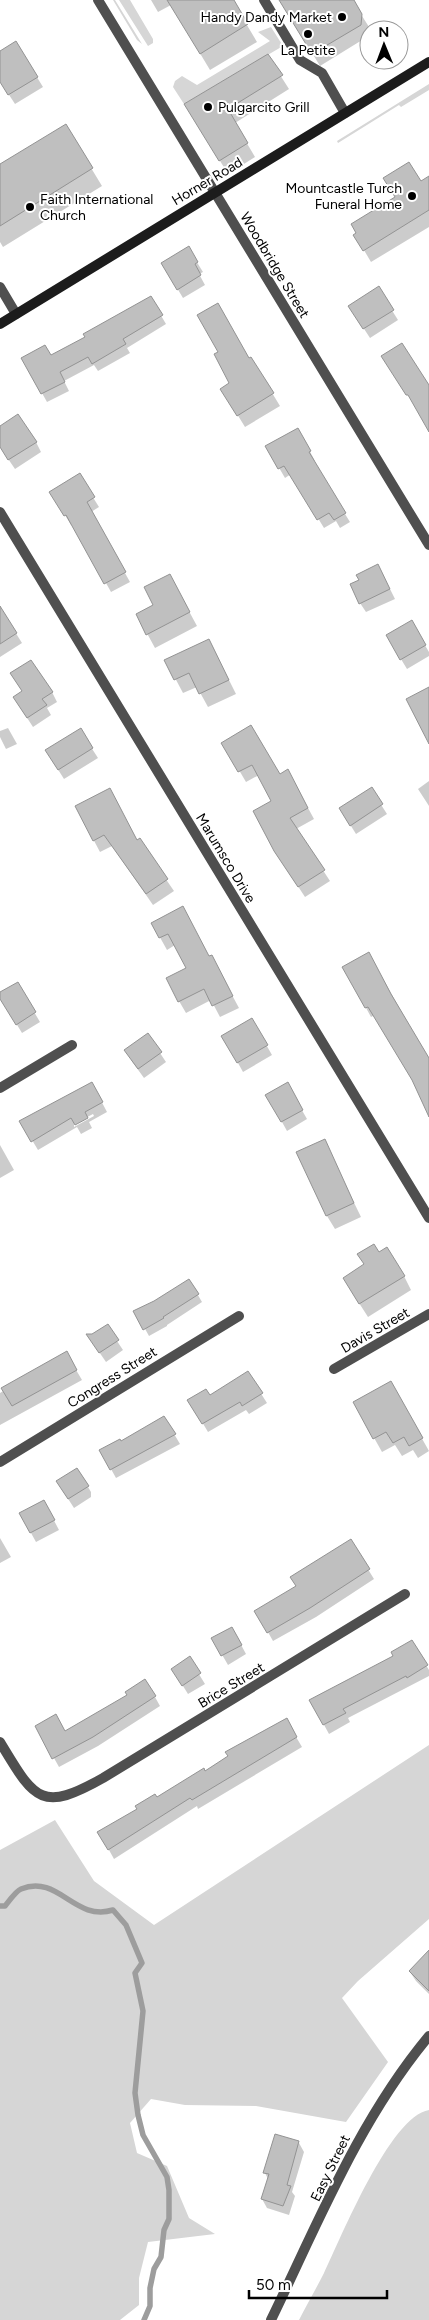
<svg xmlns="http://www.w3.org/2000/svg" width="429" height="2320" viewBox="0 0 429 2320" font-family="Figtree,sans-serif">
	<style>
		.green { fill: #d6d6d6 }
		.shadow { fill: #0003; fill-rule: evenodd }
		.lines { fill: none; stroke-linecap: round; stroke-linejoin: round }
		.stream { stroke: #9d9d9d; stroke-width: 5.5 }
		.building { fill: #bfbfbf; stroke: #939393 }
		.service { stroke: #4f4f4f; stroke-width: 10 }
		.minor { stroke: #4f4f4f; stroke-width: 10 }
		.secondary { stroke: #1c1c1c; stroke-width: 10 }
		.poi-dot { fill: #000; stroke: #fff; stroke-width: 2 }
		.labels { text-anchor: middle; stroke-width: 4; stroke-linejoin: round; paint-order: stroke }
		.poi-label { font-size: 14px; fill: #000; stroke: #fff; text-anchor: end }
		.street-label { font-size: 14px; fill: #000; stroke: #fff }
	</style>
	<rect width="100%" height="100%" fill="#fff"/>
	<path class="green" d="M113,0H115L142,44L137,40Z
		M119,0H130L153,39V43L148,46Z
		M271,27L283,46L184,104L173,87L175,81L182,76L197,85L270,41L258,32Z
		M429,84V90L401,107L399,105L338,143L337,141Z
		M429,1745V1919L358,1981L342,1998L388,2062L346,2122L256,2106L185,2105L151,2099L130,2123L137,2153L167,2166L189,2218L215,2234L148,2242L139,2278V2305L120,2320H0V1850L55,1820L94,1881L154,1925Z
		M429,2110V2320H299C307,2304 316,2289 324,2273C341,2238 390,2116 429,2110Z"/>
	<path class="shadow" d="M151,0H232L257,42L210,70L171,5L158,12Z
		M280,0H352L369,27L367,37L320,66Z
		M16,43L43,87L15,104L0,81V52Z
		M268,56L289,89L235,123L255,157L228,174L194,118Z
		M65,125L102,186L3,247L0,242V166Z
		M429,178V227L371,262L355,235Z
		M188,248L203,272L199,274L205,285L183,298L162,263Z
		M378,288L398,320L370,338L355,315Z
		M150,297L166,324L127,348L130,353L98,371L94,365L64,381L69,391L47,402L23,359L50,357L86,337Z
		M251,358L280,406L245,427L229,401L231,383Z
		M0,428L36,442L41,452L15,469L0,447Z
		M298,429L315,461L313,462L350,522L340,528L336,521L324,528L291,474L285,478L267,447Z
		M79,475L99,507L91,512L130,582L111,592L73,524L71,525L51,492Z
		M383,575L395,599L366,612L360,603Z
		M177,589L197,626L155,648L137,615L155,606Z
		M2,611L22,643L0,657V612Z
		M411,622L429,652V656L407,669L387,636Z
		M209,640L236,694L208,707L197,687L183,693L166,661Z
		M24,692H52L57,702L47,708L51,715L33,727L20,707Z
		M8,728L17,744L6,749L0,737V731Z
		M80,730L98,758L64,779L52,760Z
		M223,743L294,782L314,819L296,829L330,881L305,897L282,862L273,802L259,775L246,782Z
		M429,781V806L418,789Z
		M371,789L387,814L356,834L346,818Z
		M76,807L137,841L139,840L174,891L153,905L112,846L100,852Z
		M152,923L209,958L218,969L239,1008L220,1017L211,1000L186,1013L179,1001L188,969L175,945L167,950Z
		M369,954L427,1057L429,1114L413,1081L375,1015L371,1017L344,968Z
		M17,983L40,1022L22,1033L0,997V994Z
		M252,1020L272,1055L243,1072L223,1036Z
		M148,1035L166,1062L144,1078L131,1060Z
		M287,1084L307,1119L287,1131L267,1095Z
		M97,1093L107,1112L89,1122L92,1128L81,1134L77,1127L38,1150L23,1125ZM93,1114L94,1116L74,1127V1124Z
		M324,1141L361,1217L335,1229L327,1216Z
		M0,1145L14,1170L0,1178Z
		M365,1265L404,1276L411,1290L368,1317L352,1292Z
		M189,1280L202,1302L167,1325V1326L149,1336L135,1311L155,1302Z
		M107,1326L123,1350L106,1362L95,1346Z
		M66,1353L82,1380L0,1425V1393Z
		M248,1373L267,1403L249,1414L246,1410L208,1432L189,1400L209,1397Z
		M390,1382L429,1451L418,1458L413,1450L402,1456L395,1445L382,1452L354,1402Z
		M164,1417L180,1444L116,1478L101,1451L120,1443Z
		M85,1482L91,1492V1497L74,1508L63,1491Z
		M49,1511L59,1530L36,1542L31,1533Z
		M0,1538L11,1557L0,1563Z
		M350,1540L374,1579L316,1617L273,1641L256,1611L297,1587Z
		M232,1628L246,1654L228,1665L213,1639Z
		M411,1641L429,1670V1676L348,1718L350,1722L329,1734L311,1701L395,1656Z
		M189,1658L205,1684L188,1694L178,1678Z
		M155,1697L160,1706L98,1746L59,1767L36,1726L65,1733Z
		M286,1720L302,1747L198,1809L197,1806L114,1859L99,1832L205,1772Z
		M429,1959V1994L416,1981L410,1972Z
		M299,2143L304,2152L292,2192L295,2196L289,2215L267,2208L262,2199L268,2179L265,2173Z"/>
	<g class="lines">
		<path class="stream" d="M0,1906H5C9,1901 16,1891 21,1889C59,1874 74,1922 113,1910L126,1925L142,1963L135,1973L143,2011L135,2093L138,2115L143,2135L167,2177L169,2190V2219L164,2230L161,2257L154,2269L150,2288V2306L144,2320"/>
	</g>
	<path class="building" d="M167,0H234L248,24L200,54Z
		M279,0H354L362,14L361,25L312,54Z
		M16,41L38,77L8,95L0,82V51Z
		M268,54L283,75L228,109L248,143L219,161L184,104Z
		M66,124L93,168L0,226V164Z
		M409,162L421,181L429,176V210L363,251L353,235L356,233L351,224L395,197L383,178Z
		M189,246L198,262L195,264L201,275L177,290L161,263Z
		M379,286L394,310L363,329L348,306Z
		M151,296L163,315L123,339L126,344L92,364L88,357L60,372L65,382L41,394L21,358L45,345L51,355L85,337L83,334Z
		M218,303L249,358L251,357L274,393L237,416L220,389L229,383L214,354L218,352L197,315Z
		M402,343L429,385V432L408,395H406L381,356Z
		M18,414L37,442L8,460L0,447V426Z
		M298,428L311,451L309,452L346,513L334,520L329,513L317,520L284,466L278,469L265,446Z
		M80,473L95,497L87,502L126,572L104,584L66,515L64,516L49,492Z
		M378,564L390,589L359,604L350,584L359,580L356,575Z
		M170,574L190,612L146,635L136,614L153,605L144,587Z
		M0,606L17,633L0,644Z
		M412,620L426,645L400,660L386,635Z
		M209,639L229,680L199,694L189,673L174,680L164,660Z
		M31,660L53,692L42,699L47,705L27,718L13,697L22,691L10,673Z
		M429,687V744L406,699Z
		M251,725L280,774L288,769L308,808L290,818L325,870L298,887L274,851L253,811L271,801L252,765L238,772L221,743Z
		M81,728L93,748L58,770L45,750Z
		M372,787L383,804L350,826L339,808Z
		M110,788L137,840L140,838L168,879L146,894L104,835L93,841L75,806Z
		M183,906L209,956L212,955L233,996L212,1006L204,989L178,1002L166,978L186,968L168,934L159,938L151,923Z
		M369,952L391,994L429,1058V1117L412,1080L368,1007L365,1008L342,967Z
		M18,982L36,1012L16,1025L0,999V992Z
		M252,1018L268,1045L237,1063L221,1036Z
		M148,1033L162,1052L138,1069L124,1050Z
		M92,1082L103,1102L85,1112L88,1118L75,1125L71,1118L31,1142L19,1121Z
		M288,1082L303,1110L281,1122L265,1095Z
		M325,1139L354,1203L326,1216L296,1152Z
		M374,1244L379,1252L387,1247L405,1276L359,1304L343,1278L364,1264L357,1254Z
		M189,1279L199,1294L163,1317L164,1318L143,1330L133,1311L154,1301Z
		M108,1324L119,1340L99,1353L86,1334H92Z
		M67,1351L77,1370L12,1406L1,1388Z
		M248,1371L263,1393L242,1406L240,1402L202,1424L187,1400L206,1389L210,1395Z
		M391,1381L423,1438L409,1446L404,1437L393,1443L386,1432L373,1439L353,1402Z
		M164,1416L176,1434L110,1470L99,1450L120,1439L121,1441Z
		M77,1468L89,1486L68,1499L56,1481Z
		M44,1500L55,1520L30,1533L19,1513Z
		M351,1539L370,1569L310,1608L267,1633L254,1611L296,1586L290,1577Z
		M232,1627L242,1645L221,1656L211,1638Z
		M412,1640L428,1665L407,1678L406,1676L343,1709L346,1713L323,1725L309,1700L393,1656L391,1652Z
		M190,1656L201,1673L182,1686L171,1669Z
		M145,1679L156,1696L93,1737L52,1759L35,1726L56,1714L65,1731L127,1695L125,1692Z
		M287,1718L297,1737L192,1800L190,1798L108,1850L97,1832L137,1809L135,1806L155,1794L157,1797L204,1768L205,1771L228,1756L225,1752Z
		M429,1950V1991L409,1971Z
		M275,2134L299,2141L287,2185L291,2186L283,2206L261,2199L269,2174L263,2173Z"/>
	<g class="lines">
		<path class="service" d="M264,0L300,60L322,73L345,113"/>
		<path class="minor" d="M98,0L429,545
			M0,287L16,314
			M0,512L429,1218
			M0,1088L72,1045
			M334,1369L429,1314
			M0,1462L239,1316
			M0,1742C34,1798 40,1814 103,1778L405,1594
			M271,2320C318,2223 359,2120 429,2036"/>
		<path class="secondary" d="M0,324L429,62"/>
	</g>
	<g class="poi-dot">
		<circle cx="342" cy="17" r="5"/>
		<circle cx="308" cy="34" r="5"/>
		<circle cx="208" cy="107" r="5"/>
		<circle cx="412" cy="196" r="5"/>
		<circle cx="30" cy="207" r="5"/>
	</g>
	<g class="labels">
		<g class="poi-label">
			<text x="332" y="22">Handy Dandy Market</text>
			<text x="308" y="55" text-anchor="middle">La Petite</text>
			<text x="218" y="112" text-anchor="start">Pulgarcito Grill</text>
			<text x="402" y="193">Mountcastle Turch<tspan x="402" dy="16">Funeral Home</tspan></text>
			<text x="40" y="204" text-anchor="start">Faith International<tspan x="40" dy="16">Church</tspan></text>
		</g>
		<g class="street-label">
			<text transform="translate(207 181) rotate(-31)" y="5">Horner Road</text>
			<text transform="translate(275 265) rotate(59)" y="5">Woodbridge Street</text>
			<text transform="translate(226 858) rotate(59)" y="5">Marumsco Drive</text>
			<text transform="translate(375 1330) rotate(-30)" y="5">Davis Street</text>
			<text transform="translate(112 1377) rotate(-32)" y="5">Congress Street</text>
			<text transform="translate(231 1685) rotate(-31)" y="5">Brice Street</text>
			<text transform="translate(330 2168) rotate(-64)" y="5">Easy Street</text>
		</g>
	</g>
	<g transform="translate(384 45) rotate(359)"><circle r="24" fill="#ffffff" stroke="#999999"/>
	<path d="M0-4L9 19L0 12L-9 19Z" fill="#000000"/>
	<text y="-8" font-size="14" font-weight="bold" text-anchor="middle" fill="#000000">N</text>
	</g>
	<path d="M249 2290v8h138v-8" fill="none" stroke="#000000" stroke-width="2.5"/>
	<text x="256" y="2290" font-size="15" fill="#000000" stroke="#ffffff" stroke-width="4" paint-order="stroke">50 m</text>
</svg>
